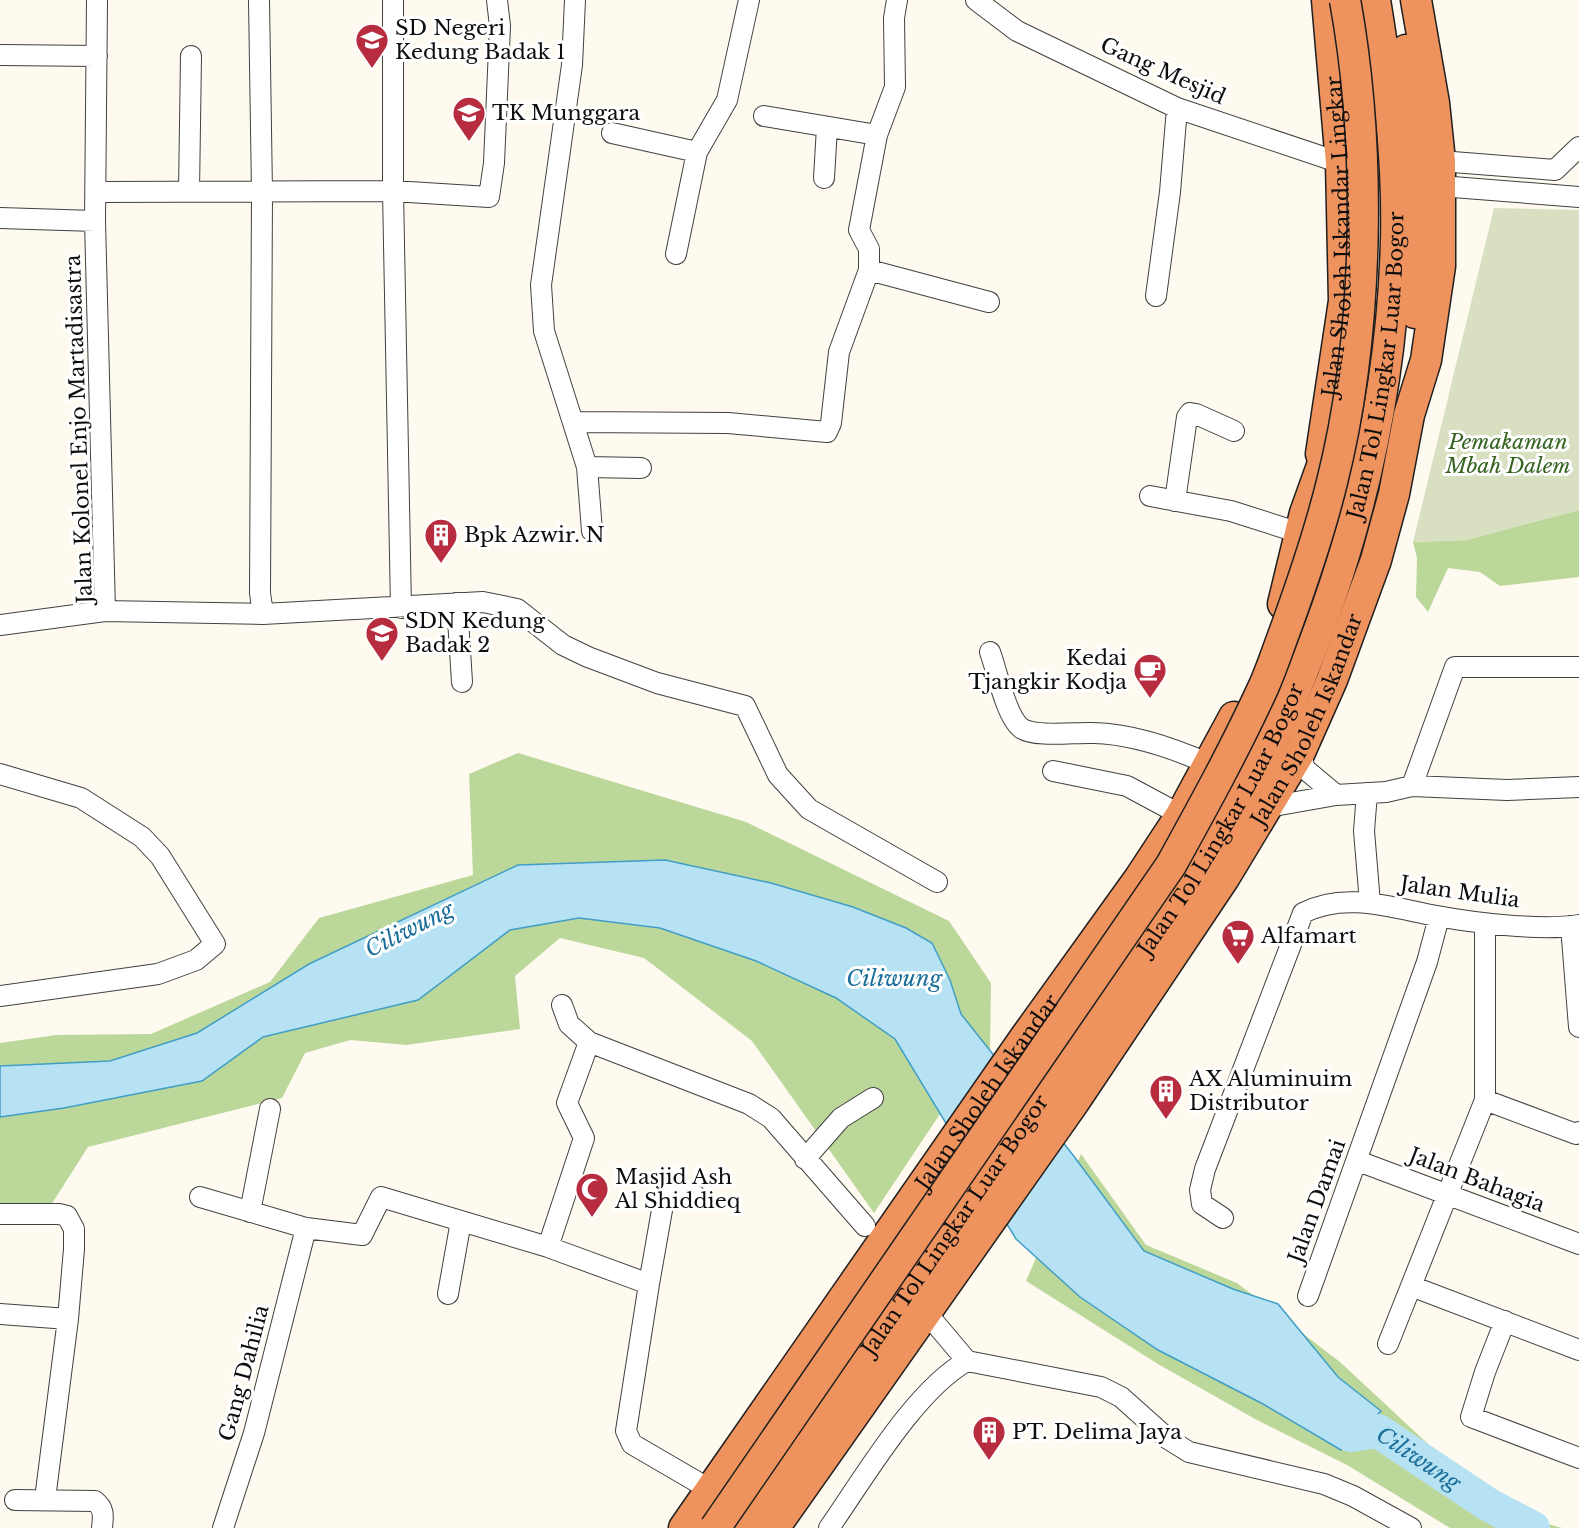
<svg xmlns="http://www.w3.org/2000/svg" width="1579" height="1528" viewBox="0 0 1579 1528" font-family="'Libre Baskerville',serif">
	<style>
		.forest { fill: #bcd79a }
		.cemetery { fill: #d8e0c1 }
		.water { fill: #b6e2f3; stroke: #419ec7; stroke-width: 1.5 }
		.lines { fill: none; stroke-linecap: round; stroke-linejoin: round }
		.river { stroke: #b6e2f3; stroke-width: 34 }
		.minor-casing { stroke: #414141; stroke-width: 22 }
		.highway-casing { stroke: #1f1f1f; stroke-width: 33 }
		.minor { stroke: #fff; stroke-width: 20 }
		.highway { stroke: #ee925e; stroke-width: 30 }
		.highway-bridge-casing { stroke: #1f1f1f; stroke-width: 33; stroke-linecap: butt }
		.highway-bridge { stroke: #ee925e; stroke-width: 30 }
		.labels { text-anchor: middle; stroke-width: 6; stroke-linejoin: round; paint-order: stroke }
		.poi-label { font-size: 21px; fill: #0e0e0e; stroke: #fff; text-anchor: start }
		.street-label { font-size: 21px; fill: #0e0e0e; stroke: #fff }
		.park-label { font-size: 21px; font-style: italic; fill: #356321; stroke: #fff }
		.water-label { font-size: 22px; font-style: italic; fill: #1c6f9a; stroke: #fff }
	</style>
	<rect width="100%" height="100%" fill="#fefaf0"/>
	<path class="forest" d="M1579,510V577L1500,586L1480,572L1448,568L1428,612L1416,597L1417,558L1413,542L1466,540Z
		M518,753L746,822L949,921L991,983L990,1050L940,1114L874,1213L752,1041L644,958L560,938L515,976L520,1029L406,1045L350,1040L305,1053L282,1098L88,1147L44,1216L0,1223V1043L56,1035L151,1034L270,982L319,918L473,875L469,774Z
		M1081,1154L1146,1245L1237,1283L1340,1362L1499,1510L1562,1528H1450L1347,1465L1255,1419L1158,1364L1026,1281Z"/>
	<path class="cemetery" d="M1494,208L1579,210V510L1466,540L1413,542Z"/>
	<path class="water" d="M665,860L771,883L853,907L906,928L932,943L950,980L961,1014L1073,1155L1144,1251L1233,1289L1278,1304L1338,1377L1381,1411L1341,1450L1263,1404L1158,1350L1080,1297L1016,1239L895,1039L836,998L756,961L660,928L579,918L510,930L418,1000L263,1037L202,1081L64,1108L0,1117V1066L110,1061L197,1033L309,964L518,865Z"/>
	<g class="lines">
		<path class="river" id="s1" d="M1320,1410L1351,1435L1378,1431L1489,1505L1533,1528"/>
		<defs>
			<path id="minor" d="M97,0L95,221L105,611
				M259,0L262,193L260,593L263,614
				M393,0V191L401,608
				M575,0L572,65L541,285L544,331L587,467L592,531
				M976,0L1017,31L1177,108L1341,163
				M0,55L97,56
				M764,116L877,135
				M612,133L697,152
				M1440,161L1555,170L1579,147
				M824,178L827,127
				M1440,186L1579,197
				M189,191L191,56
				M98,192L393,191L489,197L494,163L500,26L497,0
				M0,218L95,221
				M676,254L697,152L727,100L749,0
				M869,270L989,302
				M1156,296L1170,192L1177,108
				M574,422L728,423L827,432L831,423L839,352L869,270V249L859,230L877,135L895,87L894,18L897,0
				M587,467L641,468
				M1150,496L1231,511L1300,533
				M1175,501L1187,417L1190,413L1196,414L1234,431
				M457,603L462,682
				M0,625L105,611L263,614L483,602L517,609L563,645L588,657L657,683L745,706L778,775L809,809L937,882
				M990,652C997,671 1006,716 1021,728C1035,738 1076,732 1094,733C1132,734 1173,748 1209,764
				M1300,752L1305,769L1336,795
				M1053,771L1127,786L1181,815
				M0,774L81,798L142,837L160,856L215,944L196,960L158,974L0,996
				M1412,786L1455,667H1579
				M1367,793L1364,831L1370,903
				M1268,807L1336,795L1386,792L1412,786L1507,790L1579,787
				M1571,926L1579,1027
				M562,1005L569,1024L589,1042
				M1485,1100L1576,1134L1579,1132
				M805,1159L841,1118L873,1098
				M1358,1161L1579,1244
				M200,1197L306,1228L362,1235L381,1197L548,1247L649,1284L626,1431L632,1444L711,1490
				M250,1212L270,1109
				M0,1214H59L67,1216L74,1229V1249L68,1319L45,1499
				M1223,1218L1202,1204L1200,1190L1205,1169L1303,913C1345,891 1393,908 1437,916C1475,923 1541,931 1579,925
				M548,1247L584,1138L567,1103L589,1042L749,1104L771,1118L865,1226
				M649,1284L665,1193L669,1190L695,1195
				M1411,1286L1579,1350
				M448,1294L461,1221
				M1308,1296L1427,962L1439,917
				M0,1314L68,1319
				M1505,1321L1485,1372L1471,1417L1579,1458
				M1388,1344L1485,1100V924
				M967,1361L1101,1387L1121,1397L1168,1439L1189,1452L1324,1484L1353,1496L1411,1528
				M15,1500L95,1501C105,1509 103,1517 102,1528
				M223,1528L254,1433L306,1228
				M829,1528C864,1478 915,1390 967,1361L924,1310"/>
			<g id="highway">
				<path d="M1406,50L1419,177L1415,313"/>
				<path id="s2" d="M1321,454L1344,301L1341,163L1327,0"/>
				<path d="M1283,604L1305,513L1333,435"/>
				<path id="s3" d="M684,1528L1024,1039L1139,879L1181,815L1234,717"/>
				<path id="s4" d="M746,1528L1193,881C1228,823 1264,764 1290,702C1353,556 1392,399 1396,240C1398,159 1388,79 1375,0"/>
				<path id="s5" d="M774,1528L1074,1102L1224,878L1300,752L1332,680L1376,560L1394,494L1409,415L1426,360L1440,266V161L1434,103L1416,0"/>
			</g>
		</defs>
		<use href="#minor" class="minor-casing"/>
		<use href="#highway" class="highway-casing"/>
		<use href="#minor" class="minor"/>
		<use href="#highway" class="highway"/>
		<defs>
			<path id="highway-bridge" d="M715,1528L1171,865C1203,807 1235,749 1263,688C1272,668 1279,646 1287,625C1304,578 1320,531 1332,482C1369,335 1372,149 1345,0"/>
		</defs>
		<use href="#highway-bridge" class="highway-bridge-casing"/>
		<use href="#highway-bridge" class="highway-bridge"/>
	</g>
	<defs>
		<symbol id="school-pin" viewBox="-11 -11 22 30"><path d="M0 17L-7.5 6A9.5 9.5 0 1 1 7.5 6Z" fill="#b82c3f" stroke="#fff"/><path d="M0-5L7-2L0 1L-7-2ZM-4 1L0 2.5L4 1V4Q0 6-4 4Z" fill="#fff"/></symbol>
		<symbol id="building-pin" viewBox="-11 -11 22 30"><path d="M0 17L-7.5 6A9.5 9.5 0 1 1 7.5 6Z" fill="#b82c3f" stroke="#fff"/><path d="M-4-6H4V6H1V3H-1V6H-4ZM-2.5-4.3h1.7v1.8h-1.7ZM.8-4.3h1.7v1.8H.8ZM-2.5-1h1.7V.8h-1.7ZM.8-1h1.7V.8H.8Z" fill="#fff"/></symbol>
		<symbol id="cafe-pin" viewBox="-11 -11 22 30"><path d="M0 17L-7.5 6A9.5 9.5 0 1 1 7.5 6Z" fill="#b82c3f" stroke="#fff"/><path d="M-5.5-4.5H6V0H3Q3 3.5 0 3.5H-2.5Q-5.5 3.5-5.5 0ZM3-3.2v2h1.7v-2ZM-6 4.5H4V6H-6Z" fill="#fff"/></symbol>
		<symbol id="supermarket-pin" viewBox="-11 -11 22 30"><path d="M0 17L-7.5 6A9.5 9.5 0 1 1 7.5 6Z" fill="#b82c3f" stroke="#fff"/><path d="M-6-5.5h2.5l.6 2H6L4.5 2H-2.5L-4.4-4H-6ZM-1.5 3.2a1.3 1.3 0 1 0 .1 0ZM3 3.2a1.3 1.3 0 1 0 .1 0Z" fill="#fff"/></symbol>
		<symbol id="mosque-pin" viewBox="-11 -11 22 30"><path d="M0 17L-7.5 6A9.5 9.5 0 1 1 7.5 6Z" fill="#b82c3f" stroke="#fff"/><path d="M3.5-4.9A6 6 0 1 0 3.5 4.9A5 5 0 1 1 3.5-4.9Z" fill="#fff"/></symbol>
	</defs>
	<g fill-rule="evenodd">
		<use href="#school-pin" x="353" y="21" width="38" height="52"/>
		<use href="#school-pin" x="450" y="94" width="38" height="52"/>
		<use href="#building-pin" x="422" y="516" width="38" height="52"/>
		<use href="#school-pin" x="363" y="614" width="38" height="52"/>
		<use href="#cafe-pin" x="1131" y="651" width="38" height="52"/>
		<use href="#supermarket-pin" x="1219" y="917" width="38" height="52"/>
		<use href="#building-pin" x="1147" y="1072" width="38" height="52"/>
		<use href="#mosque-pin" x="573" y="1170" width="38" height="52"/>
		<use href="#building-pin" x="970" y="1413" width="38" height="52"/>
	</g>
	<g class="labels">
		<g class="poi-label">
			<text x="395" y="35">SD Negeri<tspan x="395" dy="24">Kedung Badak 1</tspan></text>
			<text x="492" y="120">TK Munggara</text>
			<text x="464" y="542">Bpk Azwir. N</text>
			<text x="405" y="628">SDN Kedung<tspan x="405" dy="24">Badak 2</tspan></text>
			<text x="1127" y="665" text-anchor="end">Kedai<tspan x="1127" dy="24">Tjangkir Kodja</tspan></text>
			<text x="1261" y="943">Alfamart</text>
			<text x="1189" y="1086">AX Aluminuim<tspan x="1189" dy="24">Distributor</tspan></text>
			<text x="615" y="1184">Masjid Ash<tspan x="615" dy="24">Al Shiddieq</tspan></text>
			<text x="1012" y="1439">PT. Delima Jaya</text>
		</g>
		<g class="street-label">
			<text transform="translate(1163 71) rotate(24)" y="7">Gang Mesjid</text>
			<text dy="7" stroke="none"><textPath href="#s2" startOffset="219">Jalan Sholeh Iskandar Lingkar</textPath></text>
			<text dy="7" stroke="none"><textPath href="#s4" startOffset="1340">Jalan Tol Lingkar Luar Bogor</textPath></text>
			<text transform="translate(79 429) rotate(-92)" y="7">Jalan Kolonel Enjo Martadisastra</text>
			<text dy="7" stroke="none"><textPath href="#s5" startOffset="970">Jalan Sholeh Iskandar</textPath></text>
			<text dy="7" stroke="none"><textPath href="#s4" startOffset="854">Jalan Tol Lingkar Luar Bogor</textPath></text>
			<text transform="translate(1460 892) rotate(8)" y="7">Jalan Mulia</text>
			<text dy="7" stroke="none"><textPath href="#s3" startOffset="531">Jalan Sholeh Iskandar</textPath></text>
			<text transform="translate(1477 1180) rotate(21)" y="7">Jalan Bahagia</text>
			<text transform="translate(1317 1201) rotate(-70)" y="7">Jalan Damai</text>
			<text dy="7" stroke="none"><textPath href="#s4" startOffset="368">Jalan Tol Lingkar Luar Bogor</textPath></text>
			<text transform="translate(244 1373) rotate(-75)" y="7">Gang Dahilia</text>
		</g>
		<g class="park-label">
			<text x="1508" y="449">Pemakaman<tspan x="1508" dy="24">Mbah Dalem</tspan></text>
		</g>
		<g class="water-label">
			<text transform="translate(409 929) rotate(-27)" y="8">Ciliwung</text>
			<text x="894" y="986">Ciliwung</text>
			<text dy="8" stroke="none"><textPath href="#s1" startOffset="116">Ciliwung</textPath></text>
		</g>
	</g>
</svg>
